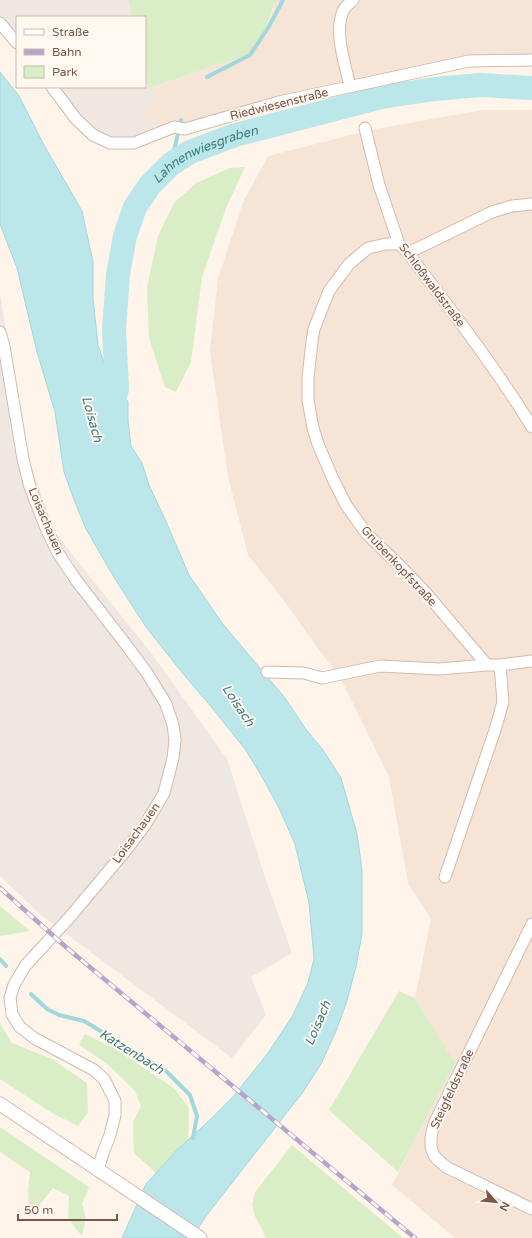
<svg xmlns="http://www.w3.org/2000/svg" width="532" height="1238" viewBox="0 0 532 1238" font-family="'Varela Round',sans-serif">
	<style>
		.residential { fill: #f6e5d7 }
		.industrial { fill: #efe7e2 }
		.green { fill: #d9eec6 }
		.water { fill: #bbe7ea; stroke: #a1d8dd }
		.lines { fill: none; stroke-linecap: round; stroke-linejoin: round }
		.stream { stroke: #a1d8dd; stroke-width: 4 }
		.river { stroke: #bbe7ea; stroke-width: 24 }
		.minor-casing { stroke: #d2baad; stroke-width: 13 }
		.tertiary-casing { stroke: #d2baad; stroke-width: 15 }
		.minor { stroke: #fff; stroke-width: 11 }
		.tertiary { stroke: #fff; stroke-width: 13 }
		.rail-casing { stroke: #b6a5ca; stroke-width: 4.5 }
		.rail { stroke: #fff8f1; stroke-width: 3; stroke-dasharray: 9; stroke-linecap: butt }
		.labels { text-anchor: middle; stroke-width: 4; stroke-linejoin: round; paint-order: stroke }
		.street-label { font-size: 12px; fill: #7b574a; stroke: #fff8f1 }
		.water-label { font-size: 13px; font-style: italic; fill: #3c7c81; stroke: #fff8f1 }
	</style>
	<rect width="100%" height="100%" fill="#fef4e9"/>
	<path class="residential" d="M276,0H532V54L468,56L187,126L160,131L144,120L140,107L153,103L149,88L250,54L267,28Z
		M483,110H532V1238H455L392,1185L454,1063L415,998L431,919L408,883L389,777L343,683L282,598L248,555L228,477L210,351L218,279L243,202L268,156L370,130Z"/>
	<path class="industrial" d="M0,0H128L132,17H17V40L0,19Z
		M145,70L154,103L140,107L144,120L156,117L160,131L133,142L111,141L95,134L54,87H145Z
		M0,294L25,449L55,533L152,654L227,759L265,877L292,953L251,977L266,1015L232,1058L40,914L0,876Z"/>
	<path class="green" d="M128,0H279L274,4L266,28L250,54L149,88L145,70V17H132Z
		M245,167L226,208L202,277L191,362L176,392L165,387L149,338L147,288L158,236L174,203L196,183L230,168Z
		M0,906L30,931L0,936Z
		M399,991L415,998L455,1063L398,1172L329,1110Z
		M0,1023L12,1043L52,1059L87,1083L88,1112L78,1126L52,1113L0,1079Z
		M85,1034L116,1049L175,1089L189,1108L188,1140L177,1150L156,1173L134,1153L133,1122L141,1106L135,1091L106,1063L79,1045Z
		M0,1127L89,1187L82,1204L86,1218L82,1236L68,1219L69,1196L53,1188L41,1203L29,1212L28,1190L30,1172L0,1152Z
		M292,1145L403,1238H266L255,1216L252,1205L255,1192Z"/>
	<path class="water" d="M0,72L19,96L44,145L82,211L93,262V298L98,345L109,377L128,402V421L131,446L142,463L149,485L164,517L189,575L222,623L285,698L305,728L323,750L341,778L357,834L362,870V933L356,967L346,1004L336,1031L321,1064L303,1092L206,1216L192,1238H122L146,1184L177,1150L213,1117L233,1097L268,1053L292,1017L308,983L314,959L309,903L295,844L279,808L261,775L245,749L213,709L180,670L146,627L115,579L86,529L73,497L64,472L55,412L37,352L17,268L0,224Z"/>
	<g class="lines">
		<path class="stream" d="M207,77L250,55L268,28L283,0
			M171,164L181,120
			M0,959L6,966
			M31,994L47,1009L59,1015L84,1021L165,1070L190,1095L197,1116L193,1138"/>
		<path class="river" id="s1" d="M109,421L117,389L114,330L118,274L125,236L135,207L150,185L171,164L190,152L235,135L382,97L435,89L480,85L532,88"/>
		<defs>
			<path id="minor" d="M0,23L17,43
				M350,86C345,64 333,30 344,9C346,6 350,3 353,0
				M52,87L76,119L93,135L110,143H134L174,127L185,129L279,102L469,61L532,60
				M365,128L379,185L399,244L408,253C451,310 495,367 532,427
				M399,244H386L368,248L349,264L329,291L314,329L312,342L308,377V400L313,428L318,444L333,479L346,505L366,533L403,569L426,593L487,665
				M408,253L492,212L512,206L532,204
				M0,332L4,346L23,459L30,487L46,528L58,553L76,580L124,642L147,673L166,704L173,725L175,740L173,758L164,793L145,825L127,849L69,918L25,966L14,985L10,998L12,1014L20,1027L34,1038L94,1070L104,1079L115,1101V1115L110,1135L103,1153L98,1169
				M267,672L304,673L322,678L380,666L439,669L487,665H500L532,661
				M445,877L495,730L503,702L500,665
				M532,924L435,1122C431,1133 428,1148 436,1158C439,1161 443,1164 446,1167L532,1209"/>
			<path id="tertiary" d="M0,1104L200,1238"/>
		</defs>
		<use href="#minor" class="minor-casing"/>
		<use href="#tertiary" class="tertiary-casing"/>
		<use href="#minor" class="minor"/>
		<use href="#tertiary" class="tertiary"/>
		<defs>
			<path id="rail" d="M0,888L67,948L415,1238"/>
		</defs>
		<use href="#rail" class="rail-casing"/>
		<use href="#rail" class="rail"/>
	</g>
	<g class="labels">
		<g class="street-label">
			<text transform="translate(279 104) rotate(-14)" y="4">Riedwiesenstraße</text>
			<text transform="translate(432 285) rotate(53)" y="4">Schloßwaldstraße</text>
			<text transform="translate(46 521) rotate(67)" y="4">Loisachauen</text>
			<text transform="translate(399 566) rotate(47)" y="4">Grubenkopfstraße</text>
			<text transform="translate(136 833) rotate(-54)" y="4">Loisachauen</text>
			<text transform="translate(452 1089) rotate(-65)" y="4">Steigfeldstraße</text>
		</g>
		<g class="water-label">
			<text dy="5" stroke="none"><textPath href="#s1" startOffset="309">Lahnenwiesgraben</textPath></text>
			<text transform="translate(93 419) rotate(75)" y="5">Loisach</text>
			<text transform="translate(239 705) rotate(56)" y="5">Loisach</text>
			<text transform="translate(317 1023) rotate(-67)" y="5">Loisach</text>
			<text transform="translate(132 1051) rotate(32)" y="5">Katzenbach</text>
		</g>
	</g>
	<rect x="16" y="16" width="130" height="72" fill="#fff8f1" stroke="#cab8ae"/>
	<rect x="24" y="29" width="20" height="6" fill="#ffffff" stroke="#cab8ae"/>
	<text x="52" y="36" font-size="12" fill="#7b574a">Straße</text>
	<rect x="24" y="49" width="20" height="6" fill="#b6a5ca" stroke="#cab8ae"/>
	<text x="52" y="56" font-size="12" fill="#7b574a">Bahn</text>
	<rect x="24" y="66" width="20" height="12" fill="#d9eec6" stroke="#cab8ae"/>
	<text x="52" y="76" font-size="12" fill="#7b574a">Park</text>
	<g transform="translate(496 1202) rotate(117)" stroke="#fff8f1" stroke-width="3" paint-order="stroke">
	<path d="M0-3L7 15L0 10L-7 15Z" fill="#7b574a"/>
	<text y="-6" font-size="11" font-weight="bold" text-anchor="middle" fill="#7b574a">N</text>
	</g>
	<path d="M18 1214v6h99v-6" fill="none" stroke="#7b574a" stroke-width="2"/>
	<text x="24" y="1214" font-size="12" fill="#7b574a" stroke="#fff8f1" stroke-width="3" paint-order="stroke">50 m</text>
</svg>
